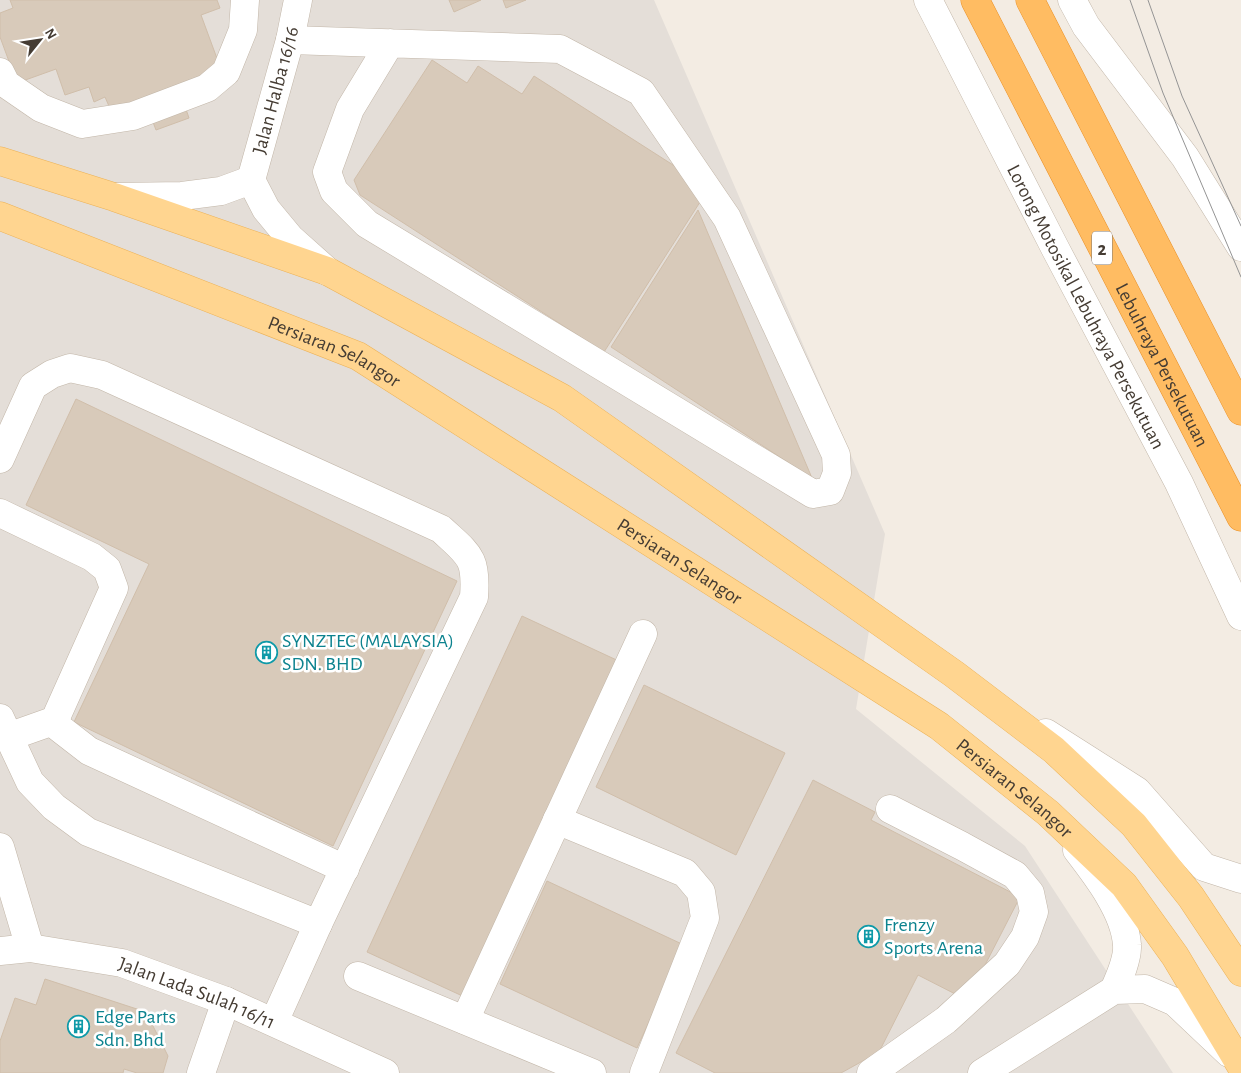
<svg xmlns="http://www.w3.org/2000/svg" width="1241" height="1073" viewBox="0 0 1241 1073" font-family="'Alegreya Sans',sans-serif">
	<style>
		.industrial { fill: #e4ded8 }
		.building { fill: #d8caba; stroke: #d0beaa }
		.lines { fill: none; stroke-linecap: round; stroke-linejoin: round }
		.minor-casing { stroke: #c2b6a8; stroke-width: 29 }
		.major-casing { stroke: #ecb257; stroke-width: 29 }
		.highway-casing { stroke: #e99027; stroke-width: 29 }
		.minor { stroke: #fff; stroke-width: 28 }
		.major { stroke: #ffd590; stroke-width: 28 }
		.highway { stroke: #ffbc62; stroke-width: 28 }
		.tram { stroke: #949494; stroke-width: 1 }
		.labels { text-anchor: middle; stroke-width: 5; stroke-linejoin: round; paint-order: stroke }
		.shield { fill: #fff; stroke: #7d7670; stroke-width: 1 }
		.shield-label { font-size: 19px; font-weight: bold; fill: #453c33 }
		.street-label { font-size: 20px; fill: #453c33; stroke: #fff }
		.culture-label { font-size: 20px; fill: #0d838f; stroke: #fff; text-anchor: start }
	</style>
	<rect width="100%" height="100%" fill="#f3ece3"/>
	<path class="industrial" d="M0,0H654L885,534L856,709L1025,846L1173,1073H0Z"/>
	<path class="building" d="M10,0H217L220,8L201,15L222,72L179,89L189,118L156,130L145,101L112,113L105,97L94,102L89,87L65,95L56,69L17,83L0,37V13L13,8Z
		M449,0H481L454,12Z
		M503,0H526L506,8Z
		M432,60L467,83L478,66L522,94L534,76L709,188L604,352L360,195L354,180Z
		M698,210L812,478L611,347Z
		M76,399L457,581L333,846L74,722L149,564L26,505Z
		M522,616L623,663L469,999L367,952Z
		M644,685L785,753L736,855L596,787Z
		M813,780L875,812L871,820L1020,897L967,1000L918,975L879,1052L841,1073H715L676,1053Z
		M547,881L684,945L637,1048L500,984Z
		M45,979L146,1012L168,1056L163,1073H137L124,1069L123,1073H0V1041L15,998L36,1005Z"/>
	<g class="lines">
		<defs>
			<g id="minor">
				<path d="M298,0L290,40L251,180L266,209L290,238L327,271"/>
				<path id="s1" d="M928,0L1055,248L1179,483L1241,616"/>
				<path d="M1072,0L1086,26L1185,157L1241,247"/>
				<path d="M290,40L560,49L641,92L727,218L836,455L837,473L830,491L813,494L367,224L334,191L327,172L350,109L390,43"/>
				<path d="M0,72L6,84L41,108L82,124L133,116L207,88L226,72L243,30L245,0"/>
				<path d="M117,197L182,196L221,191L251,180"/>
				<path d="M0,459L33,386L52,374L70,368L102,375L441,529C469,555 477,557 474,597L318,924L274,1022"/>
				<path d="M0,513L92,557L107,569L114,588L58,713L56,720L58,727L89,751L345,869"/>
				<path d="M0,718L30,782L54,807L88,832L318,924"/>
				<path d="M1046,733L1137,791L1204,867L1241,879"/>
				<path d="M8,737L56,720"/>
				<path d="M557,820L685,873L701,892L705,918L644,1073"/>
				<path d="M0,847L30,948"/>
				<path d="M1077,850C1097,876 1125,912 1127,945C1128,957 1119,979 1114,990"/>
				<path id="s2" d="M0,951L30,948L122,963L226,1001L385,1073"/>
				<path d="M358,976L592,1073"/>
				<path d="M465,1020L643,634"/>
				<path d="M201,1073L226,1001"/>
				<path d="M871,1073L946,1020L1007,964L1025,937L1034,912L1030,893L1015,875L962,846L890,809"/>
				<path d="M982,1073L1114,990L1145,989L1175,1002L1229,1053"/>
			</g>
			<g id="major">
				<path d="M0,161L114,197L327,271L562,398L954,674L1054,750L1134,825L1191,897L1241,972"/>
				<path id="s3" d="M0,216L358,356L939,726L1048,813L1124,885L1175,956L1241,1066"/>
			</g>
			<g id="highway">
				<path id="s4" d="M975,0L1241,517"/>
				<path d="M1030,0L1241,411"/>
			</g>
		</defs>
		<use href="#minor" class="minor-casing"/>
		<use href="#major" class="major-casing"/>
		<use href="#highway" class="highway-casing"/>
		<use href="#minor" class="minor"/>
		<use href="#major" class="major"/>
		<use href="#highway" class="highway"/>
		<path class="tram" d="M1130,0L1163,93L1241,277
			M1148,0L1182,96L1241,226"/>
	</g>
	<defs>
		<symbol id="building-ring" viewBox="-11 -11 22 22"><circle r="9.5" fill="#fff" stroke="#0f9aa8" stroke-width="1.5"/><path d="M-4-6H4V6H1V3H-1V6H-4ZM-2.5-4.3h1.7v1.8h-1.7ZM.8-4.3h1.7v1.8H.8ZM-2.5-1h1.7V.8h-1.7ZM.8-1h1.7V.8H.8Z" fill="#0f9aa8"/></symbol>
	</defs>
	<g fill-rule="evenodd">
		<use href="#building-ring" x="254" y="640" width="25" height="25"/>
		<use href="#building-ring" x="856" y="924" width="25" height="25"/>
		<use href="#building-ring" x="66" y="1014" width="25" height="25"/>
	</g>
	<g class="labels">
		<rect class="shield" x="1092" y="231.5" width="20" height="33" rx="4"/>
		<g class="shield-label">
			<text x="1102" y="255">2</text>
		</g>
		<g class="street-label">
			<text transform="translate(275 90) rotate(-75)" y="7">Jalan Halba 16/16</text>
			<text dy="7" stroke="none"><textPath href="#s1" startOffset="345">Lorong Motosikal Lebuhraya Persekutuan</textPath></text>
			<text dy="7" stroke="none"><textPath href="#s3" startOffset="361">Persiaran Selangor</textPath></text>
			<text dy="7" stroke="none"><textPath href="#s4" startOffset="410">Lebuhraya Persekutuan</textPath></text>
			<text dy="7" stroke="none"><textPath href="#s3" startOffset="766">Persiaran Selangor</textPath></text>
			<text dy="7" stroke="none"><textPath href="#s3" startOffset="1171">Persiaran Selangor</textPath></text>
			<text dy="7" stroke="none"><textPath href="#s2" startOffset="204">Jalan Lada Sulah 16/11</textPath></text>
		</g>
		<g class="culture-label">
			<text x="282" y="647">SYNZTEC (MALAYSIA)<tspan x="282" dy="23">SDN. BHD</tspan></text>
			<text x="884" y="931">Frenzy<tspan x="884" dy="23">Sports Arena</tspan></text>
			<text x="95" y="1023">Edge Parts<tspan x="95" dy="23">Sdn. Bhd</tspan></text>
		</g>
	</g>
	<g transform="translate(40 40) rotate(60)" stroke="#ffffff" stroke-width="4" paint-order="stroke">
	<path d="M0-4L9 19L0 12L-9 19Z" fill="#453c33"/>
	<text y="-8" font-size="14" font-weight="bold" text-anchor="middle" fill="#453c33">N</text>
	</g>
</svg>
